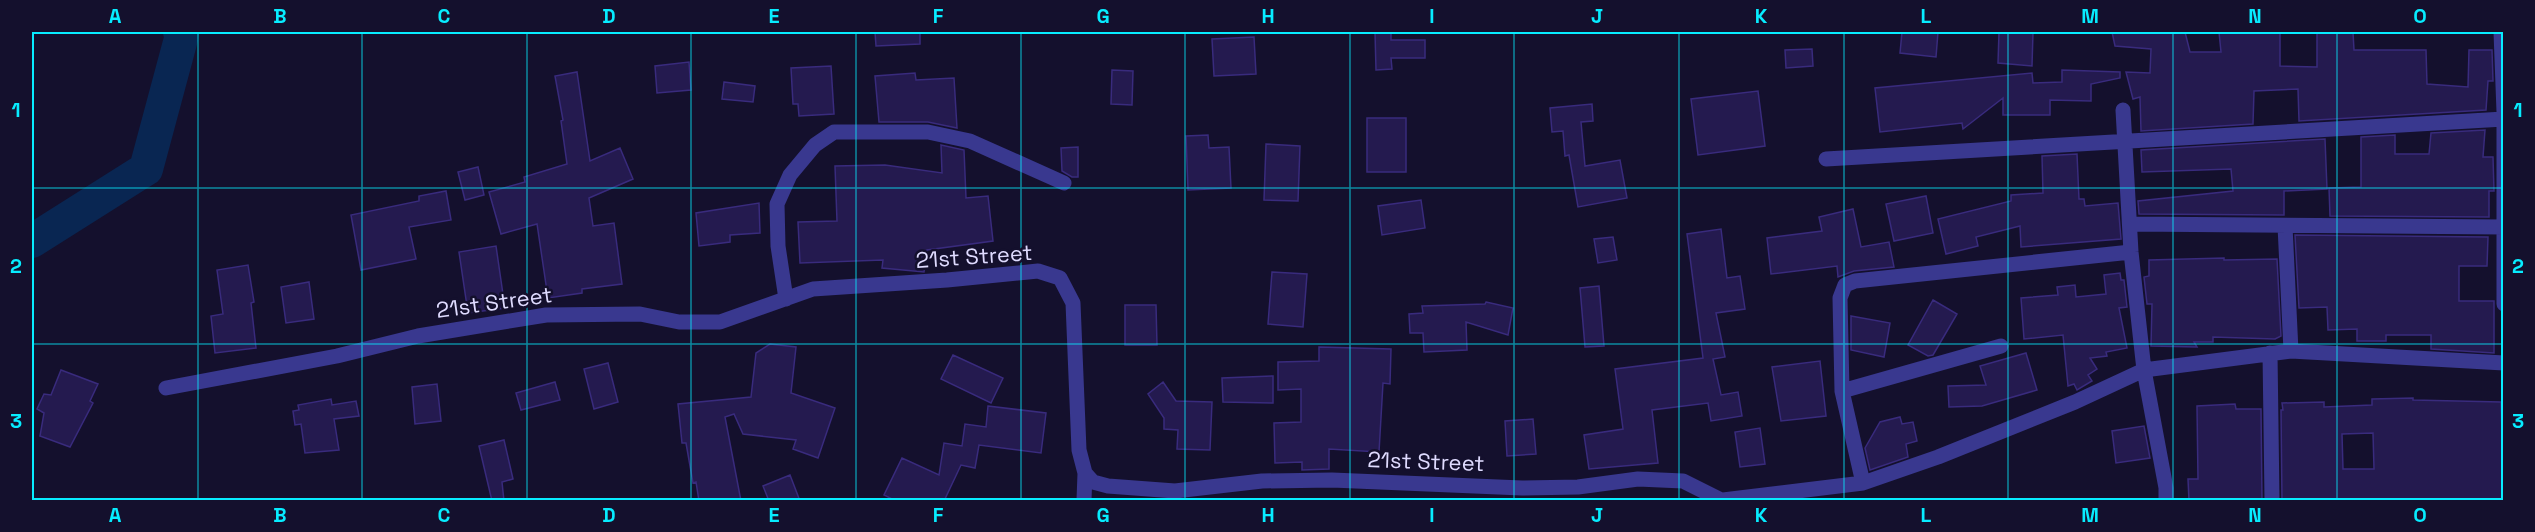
<svg xmlns="http://www.w3.org/2000/svg" width="2535" height="532" viewBox="0 0 2535 532" font-family="'Space Grotesk',sans-serif">
	<style>
		.lines { fill: none; stroke-linecap: round; stroke-linejoin: round }
		.river { stroke: #092652; stroke-width: 34 }
		.building { fill: #241a4f; stroke: #392b7d; stroke-width: 1.5; fill-rule: evenodd }
		.street { stroke: #39388f; stroke-width: 15 }
		.grid { fill: none; stroke: #07ecff; stroke-width: 1.5; stroke-opacity: 0.55 }
		.labels { text-anchor: middle; stroke-width: 5; stroke-linejoin: round; paint-order: stroke }
		.street-label { font-size: 22px; fill: #dfdbff; stroke: #14102d }
		.neatline { fill: none; stroke: #07ecff; stroke-width: 2 }
		.grid-label { font-size: 20px; text-anchor: middle; font-weight: bold; fill: #07ecff }
	</style>
	<rect width="100%" height="100%" fill="#14102d"/>
	<g class="lines">
		<path class="river" d="M32,241L146,169L182,35L180,32"/>
	</g>
	<path class="building" d="M875,32H920V44L876,46Z
		M1375,32H1391V40H1425V58H1391L1392,69L1376,70Z
		M1902,32H1938L1936,57L1900,53Z
		M1999,32H2033L2032,66L1998,63Z
		M2112,32H2185L2190,52H2221L2219,32H2280V66L2317,67V32H2353L2354,50H2426L2427,84L2468,87L2469,50H2492L2493,81H2488L2486,110L2299,121L2298,89L2254,91L2253,124L2141,131L2140,97L2133,99L2126,72L2150,73L2151,49L2115,46Z
		M1254,37L1256,74L1214,76L1212,39Z
		M1812,49L1813,66L1786,68L1785,50Z
		M689,62L691,90L657,93L655,66Z
		M831,66L834,114L799,116L798,104H793L791,68Z
		M1112,70L1133,71L1132,105L1111,104Z
		M2062,70L2120,72V78L2091,84V101L2050,100V115H2003V98L1963,129L1962,123L1880,132L1875,88L2032,73L2033,83L2062,82Z
		M577,72L590,161L620,148L633,179L589,198L593,226L614,223L622,284L582,289V293L548,298L537,224L501,234L489,192L525,182L524,177L567,164L561,121L563,120L555,76Z
		M915,73L916,80L954,78L957,128L928,122H879L875,76Z
		M724,82L755,86L753,102L722,99Z
		M1758,91L1765,146L1698,155L1691,99Z
		M1592,104L1593,121L1581,122L1585,166L1620,160L1627,198L1578,207L1569,155L1565,156L1563,131L1552,132L1550,108Z
		M1367,118H1406V172H1367Z
		M2485,130L2483,157H2493L2494,191H2489V217L2330,216L2329,188L2361,187V137L2395,135V154H2429L2431,133Z
		M1208,135L1209,148L1229,147L1231,188L1188,190L1186,136Z
		M2325,139L2327,189L2284,191V215L2139,214L2138,201L2233,191L2231,169L2142,172L2141,150Z
		M1266,144L1300,146L1298,201L1264,200Z
		M941,145L964,150L966,198L988,196L993,241L927,250L924,272L882,268L883,260L800,263L798,222L837,221L835,166L885,165L942,173Z
		M1078,147V177H1072L1062,171L1061,148Z
		M2077,154L2079,199H2084L2085,206L2118,203L2121,239L2021,247L2020,226L1976,237L1978,246L1946,254L1938,219L2011,201V195L2043,193L2042,156Z
		M478,167L484,195L465,200L458,172Z
		M446,191L451,220L409,227L416,259L361,270L351,215L419,201V196Z
		M1926,196L1933,233L1894,241L1886,204Z
		M1421,200L1425,228L1382,235L1378,206Z
		M759,203L760,233L730,235V242L699,246L696,213Z
		M1853,209L1861,247L1889,242L1894,267L1854,271L1838,277L1837,266L1771,274L1767,238L1822,231L1819,217Z
		M1721,229L1727,278L1740,276L1745,309L1716,313L1725,357L1713,359L1721,395L1738,392L1742,416L1711,421L1708,403L1652,410L1658,463L1589,469L1584,435L1623,429L1615,369L1703,358L1687,234Z
		M2295,235L2488,237L2487,266H2459V301H2494V353L2431,349V335H2386V341H2357V329L2328,330L2327,307L2299,308Z
		M1613,237L1617,260L1598,263L1594,239Z
		M496,246L505,308L468,313L459,252Z
		M2224,258V260L2277,259L2281,336L2275,339L2213,337V342H2194L2197,347L2151,346L2152,304H2147L2144,277L2149,276V260Z
		M248,265L254,302L251,303L256,348L215,353L211,316L223,314L217,270Z
		M1272,272L1307,274L1303,327L1268,324Z
		M2120,273L2121,280H2124L2127,307L2119,308L2127,348L2106,352L2107,356L2090,358L2097,369L2088,375L2092,381L2077,390L2074,384L2068,386L2063,335L2024,339L2021,298L2058,295L2057,287L2075,285L2076,297L2106,294L2104,275Z
		M309,282L314,319L286,323L281,287Z
		M1599,286L1604,346L1585,347L1580,288Z
		M1933,300L1957,314L1933,355L1928,356L1908,345Z
		M1486,302L1513,308L1508,335L1466,322L1467,350L1424,352L1423,333H1410L1409,314L1423,313L1422,306L1485,304Z
		M1125,305H1156L1157,345H1125Z
		M1851,316L1890,323L1884,357L1851,350Z
		M770,344L796,347L791,393L835,408L818,458L793,449L796,440L743,434L734,414L725,417L741,501H699L696,482L693,483L686,443H682L678,404L751,397L756,353Z
		M1319,347L1391,349L1390,384L1383,383L1379,452L1329,449V469L1302,470V462L1275,463L1274,423L1301,422V389L1278,390V362L1319,361Z
		M2026,353L2037,390L1982,406L1949,407L1948,386L1986,385L1980,366Z
		M953,355L1003,378L991,403L941,379Z
		M1820,361L1826,416L1781,421L1772,367Z
		M608,363L618,402L594,409L584,369Z
		M61,370L98,384L90,401L93,403L70,447L40,436L44,413L37,409L44,394L51,395Z
		M1273,376V403L1223,402L1222,378Z
		M555,382L560,400L521,410L516,393Z
		M1163,382L1176,401L1212,402L1210,450L1177,449L1178,430L1164,429V418L1148,394Z
		M437,384L441,421L415,424L412,387Z
		M2413,398V400L2501,402L2504,501H2282L2281,410H2283L2282,403L2324,402V407L2372,405V399ZM2373,433L2374,469H2343L2342,434Z
		M331,399L332,405L356,401L359,416L334,419L339,450L305,453L301,424L295,425L293,411L299,410L298,405Z
		M2235,404L2236,409H2261L2262,501H2189L2188,479H2198L2197,406Z
		M988,406L1046,413L1041,453L979,445L975,468L961,465L944,501H896L884,495L902,458L939,475L944,443L962,446L965,424L986,427Z
		M1900,417L1902,424L1913,422L1917,441L1906,444L1908,457L1870,470L1865,448L1880,422Z
		M1533,419L1536,454L1507,456L1505,421Z
		M2144,426L2150,458L2116,463L2112,431Z
		M1760,428L1765,464L1740,467L1735,432Z
		M504,440L513,479L502,482L504,501H492L479,446Z
		M790,475L800,501H769L763,486Z"/>
	<g class="lines">
		<path class="street" d="M2501,32L2504,112
			M2123,110L2131,252L2144,370L2166,488V500
			M2504,124V304
			M1826,159L2504,119
			M2130,224L2504,227
			M2285,226L2291,351
			M786,299L778,246L777,204L790,175L815,145L834,132H928L970,141L1064,183
			M2270,353L2272,500
			M166,388L337,356L418,336L546,315L640,314L679,322H720L813,289L947,280L1038,271L1060,278L1073,303L1079,450L1085,473L1093,482L1108,486L1175,491L1262,481L1332,480L1522,488L1578,487L1638,479L1683,481L1721,500
			M1842,391L2001,346
			M1863,483L1842,391L1840,298L1845,285L1855,281L2131,252
			M1084,500L1085,473
			M1723,500L1863,483L1938,457L2075,402L2144,370L2291,351L2504,363"/>
	</g>
	<path class="grid" d="M198,32V500M362,32V500M527,32V500M691,32V500M856,32V500M1021,32V500M1185,32V500M1350,32V500M1514,32V500M1679,32V500M1844,32V500M2008,32V500M2173,32V500M2337,32V500M32,188H2504M32,344H2504"/>
	<g class="labels">
		<g class="street-label">
			<text transform="translate(974 256) rotate(-4)" y="8">21st Street</text>
			<text transform="translate(494 302) rotate(-8)" y="8">21st Street</text>
			<text transform="translate(1426 461) rotate(2)" y="8">21st Street</text>
		</g>
	</g>
	<rect width="2535" height="532" fill="none" stroke="#14102d" stroke-width="66"/>
	<rect x="33" y="33" width="2469" height="466" class="neatline"/>
	<g class="grid-label">
		<text x="115" y="23">A</text>
		<text x="280" y="23">B</text>
		<text x="444" y="23">C</text>
		<text x="609" y="23">D</text>
		<text x="774" y="23">E</text>
		<text x="938" y="23">F</text>
		<text x="1103" y="23">G</text>
		<text x="1268" y="23">H</text>
		<text x="1432" y="23">I</text>
		<text x="1597" y="23">J</text>
		<text x="1761" y="23">K</text>
		<text x="1926" y="23">L</text>
		<text x="2090" y="23">M</text>
		<text x="2255" y="23">N</text>
		<text x="2420" y="23">O</text>
		<text x="16" y="117">1</text>
		<text x="2518" y="117">1</text>
		<text x="16" y="273">2</text>
		<text x="2518" y="273">2</text>
		<text x="16" y="428">3</text>
		<text x="2518" y="428">3</text>
		<text x="115" y="522">A</text>
		<text x="280" y="522">B</text>
		<text x="444" y="522">C</text>
		<text x="609" y="522">D</text>
		<text x="774" y="522">E</text>
		<text x="938" y="522">F</text>
		<text x="1103" y="522">G</text>
		<text x="1268" y="522">H</text>
		<text x="1432" y="522">I</text>
		<text x="1597" y="522">J</text>
		<text x="1761" y="522">K</text>
		<text x="1926" y="522">L</text>
		<text x="2090" y="522">M</text>
		<text x="2255" y="522">N</text>
		<text x="2420" y="522">O</text>
	</g>
</svg>
